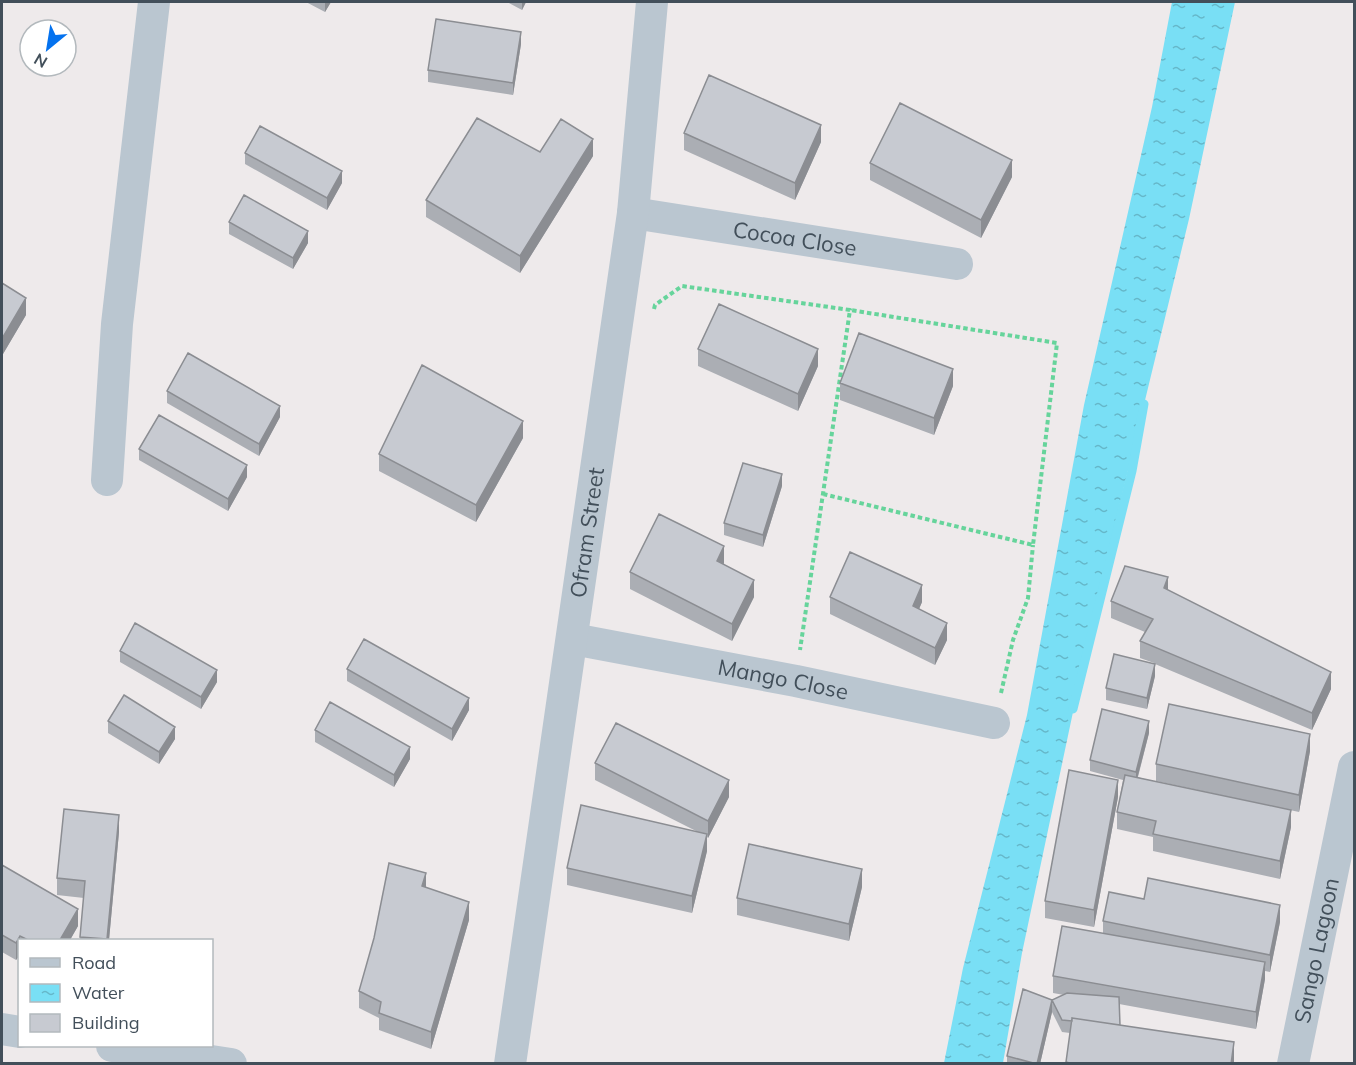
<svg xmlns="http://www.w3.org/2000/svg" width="1356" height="1065" viewBox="0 0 1356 1065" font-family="Mulish,sans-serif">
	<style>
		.water { fill: url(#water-ripples) }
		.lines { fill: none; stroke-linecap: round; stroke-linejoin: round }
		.stream { stroke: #79dff5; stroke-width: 9 }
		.path { stroke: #66d49b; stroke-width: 4; stroke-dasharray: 4.5 3; stroke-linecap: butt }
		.minor { stroke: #bac6d0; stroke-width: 32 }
		.wall { fill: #abaeb4 }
		.shaded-wall { fill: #8b8d92 }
		.building { fill: #c7cad1; stroke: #8b8d92; stroke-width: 1.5 }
		.labels { text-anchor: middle; stroke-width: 5; stroke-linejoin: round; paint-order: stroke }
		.street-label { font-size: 22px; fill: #424f5a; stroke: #fff }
	</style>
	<defs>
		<pattern id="water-ripples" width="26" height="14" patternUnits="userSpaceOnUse" patternTransform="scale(1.5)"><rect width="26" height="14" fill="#79dff5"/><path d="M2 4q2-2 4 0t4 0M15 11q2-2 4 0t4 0" fill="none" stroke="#65b7c9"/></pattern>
	</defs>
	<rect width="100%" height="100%" fill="#eeeaeb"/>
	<path class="water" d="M1172,2H1235L1189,219L1098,594L1022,953L1003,1063H944L963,968L1027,715L1084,405L1152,107Z"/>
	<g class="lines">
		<path class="stream" d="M1073,709L1132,471L1144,404"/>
		<path class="path" d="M654,309L655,305L682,286L850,310L800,650
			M823,494L1033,545L1057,343L850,310
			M1001,693L1013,640L1028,598L1033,545"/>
		<g class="minor">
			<path id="s1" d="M633,213L957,264"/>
			<path d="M107,480L117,324L154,2"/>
			<path id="s2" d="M573,639L796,681L994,723"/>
			<path d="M2,1029L20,1032"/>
			<path d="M112,1046L231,1064"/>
			<path id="s3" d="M510,1064L633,213L652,2"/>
			<path id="s4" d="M1293,1064L1354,767"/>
		</g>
	</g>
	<path class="wall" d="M306,2H331L325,12Z
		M507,2H526L522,10Z
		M521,44L513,95L428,82V70Z
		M684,133L821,142L795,200L684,150Z
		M540,152L593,156L520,273L426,217V200Z
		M245,153L342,183L327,210L245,164Z
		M870,163L1012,177L981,238L870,180Z
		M229,222L308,243L293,269L229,234Z
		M2,283L26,315L3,354L2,353Z
		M698,349L818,366L798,411L698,366Z
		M840,383L953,386L934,435L840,400Z
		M167,391L280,417L259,456L167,403Z
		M523,438L476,522L379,471V454Z
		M139,449L247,477L228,511L139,460Z
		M782,486L763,547L724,535V523Z
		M724,563L723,565L754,597L732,641L630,589V572Z
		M1168,590L1331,689L1312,730L1155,664V676L1147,709L1106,700V688L1154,663L1140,658V641L1145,632L1111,618V601Z
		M830,597L922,602L919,609L947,640L935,665L830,614Z
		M120,651L217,682L201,709L120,662Z
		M347,669L469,710L452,741L347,681Z
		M108,721L175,739L159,764L108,733Z
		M315,730L410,759L394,787L315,742Z
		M1149,733L1138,777L1291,827L1280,879L1153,851V837L1117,829V812L1123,780L1090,771V760Z
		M1310,751L1299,812L1156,781V764Z
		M595,763L729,797L708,838L707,837V851L692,913L567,885V868L696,831L595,780Z
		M1118,797L1094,927L1045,918V901Z
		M119,832L109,940H80L84,898L57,895V878Z
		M2,865L78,926L70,940H20V955L16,960L2,952Z
		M862,887L849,941L737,915V898Z
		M426,888L469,920L431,1049L379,1030V1018L359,1008V991Z
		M1144,899L1280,922L1270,972L1265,971V979L1256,1029L1119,1004L1120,1025L1234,1059V1064H1066L1070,1033L1062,1032L1052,1012L1040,1064H1007V1056L1052,1000L1064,995L1053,993V976L1103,934V921Z"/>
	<path class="shaded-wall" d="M325,2H331L325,12Z
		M522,2H526L522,10Z
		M521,32V44L513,95V83Z
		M821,125V142L795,200V183Z
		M593,139V156L520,273V256Z
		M1012,160V177L981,238V220Z
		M342,171V183L327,210V198Z
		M308,231V243L293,269V258Z
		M26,298V315L3,354V337Z
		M818,349V366L798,411V394Z
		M953,369V386L934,435V418Z
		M280,406V417L259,456V444Z
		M523,421V438L476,522V505Z
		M247,465V477L228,511V499Z
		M782,474V486L763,547V535Z
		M724,546V563L717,578V561Z
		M1168,577V594L1164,588Z
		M754,580V597L732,641V624Z
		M922,585V602L913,623V606Z
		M947,623V640L935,665V648Z
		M1155,664V676L1147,709V698Z
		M217,670V682L201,709V697Z
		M1331,672V689L1312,730V713Z
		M469,698V710L452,741V729Z
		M1149,721V733L1136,783V772Z
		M175,727V739L159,764V752Z
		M1310,734V751L1299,812V795Z
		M410,747V759L394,787V775Z
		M729,780V797L708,838V821Z
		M1118,780V797L1094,927V910Z
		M1291,810V827L1280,879V861Z
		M119,815V832L109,940H107Z
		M707,834V851L692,913V896Z
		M862,869V887L849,941V924Z
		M426,873V890L422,886Z
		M469,902V920L431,1049V1032Z
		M1280,905V922L1270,972V955Z
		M78,909V926L70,940H60Z
		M20,936V955L16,960V943Z
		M1265,962V979L1256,1029V1012Z
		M1052,1000V1012L1040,1064H1037Z
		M1234,1042V1064H1231Z"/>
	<path class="building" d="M436,19L521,32L513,83L428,70Z
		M709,75L821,125L795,183L684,133Z
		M900,103L1012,160L981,220L870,163Z
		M477,118L540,152L561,119L593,139L520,256L426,200Z
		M260,126L342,171L327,198L245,153Z
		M244,195L308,231L293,258L229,222Z
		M2,283L26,298L3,337L2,336Z
		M719,304L818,349L798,394L698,349Z
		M859,333L953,369L934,418L840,383Z
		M188,353L280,406L259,444L167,391Z
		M422,365L523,421L476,505L379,454Z
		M159,415L247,465L228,499L139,449Z
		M743,463L782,474L763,535L724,523Z
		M659,514L724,546L717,561L754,580L732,624L630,572Z
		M850,552L922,585L913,606L947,623L935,648L830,597Z
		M1125,566L1168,577L1164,588L1331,672L1312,713L1140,641L1153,619L1111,601Z
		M135,623L217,670L201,697L120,651Z
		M364,639L469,698L452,729L347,669Z
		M1114,654L1155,664L1147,698L1106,688Z
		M124,695L175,727L159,752L108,721Z
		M330,702L410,747L394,775L315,730Z
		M1169,704L1310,734L1299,795L1156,764Z
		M1102,709L1149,721L1136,772L1090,760Z
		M616,723L729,780L708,821L595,763Z
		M1069,770L1118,780L1094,910L1045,901Z
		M1125,775L1291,810L1280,861L1153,834L1156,821L1117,812Z
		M581,805L707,834L692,896L567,868Z
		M64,809L119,815L107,939L80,937L85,881L57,878Z
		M749,844L862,869L849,924L737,898Z
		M389,863L426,873L422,886L469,902L431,1032L379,1013L381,1002L359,991L374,938Z
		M2,865L78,909L60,940H28L20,936L16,943L2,935Z
		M1148,878L1280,905L1270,955L1103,921L1109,892L1144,899Z
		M1062,926L1265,962L1256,1012L1053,976Z
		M1023,989L1052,1000L1037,1064L1007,1056Z
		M1067,993L1119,997L1120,1025L1072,1018V1021L1062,1020L1052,1000Z
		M1072,1018L1234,1042L1231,1064H1073L1066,1062Z"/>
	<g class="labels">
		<g class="street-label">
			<text dy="8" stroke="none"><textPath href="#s1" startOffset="164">Cocoa Close</textPath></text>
			<text dy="8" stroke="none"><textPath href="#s3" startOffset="537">Ofram Street</textPath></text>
			<text dy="8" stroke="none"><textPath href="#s2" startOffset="214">Mango Close</textPath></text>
			<text dy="8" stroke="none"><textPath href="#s4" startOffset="116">Sango Lagoon</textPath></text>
		</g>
	</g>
	<rect width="1356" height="1065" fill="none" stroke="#424f5a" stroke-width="6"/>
	<rect x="18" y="939" width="195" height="108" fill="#ffffff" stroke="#b3b9bd" stroke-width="1.5"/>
	<rect x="30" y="958" width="30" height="9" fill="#bac6d0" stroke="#b3b9bd" stroke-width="1.5"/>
	<text x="72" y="969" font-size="18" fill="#424f5a">Road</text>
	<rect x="30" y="984" width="30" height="18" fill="url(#water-ripples)" stroke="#b3b9bd" stroke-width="1.5"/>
	<text x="72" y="999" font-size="18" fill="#424f5a">Water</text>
	<rect x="30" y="1014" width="30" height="18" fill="#c7cad1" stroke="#b3b9bd" stroke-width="1.5"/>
	<text x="72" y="1029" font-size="18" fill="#424f5a">Building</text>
	<g transform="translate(48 48) rotate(210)"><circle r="28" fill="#ffffff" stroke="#b3b9bd" stroke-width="1.5"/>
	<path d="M0-4.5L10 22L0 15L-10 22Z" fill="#0472ef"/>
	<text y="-9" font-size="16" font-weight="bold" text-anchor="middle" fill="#424f5a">N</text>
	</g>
</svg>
